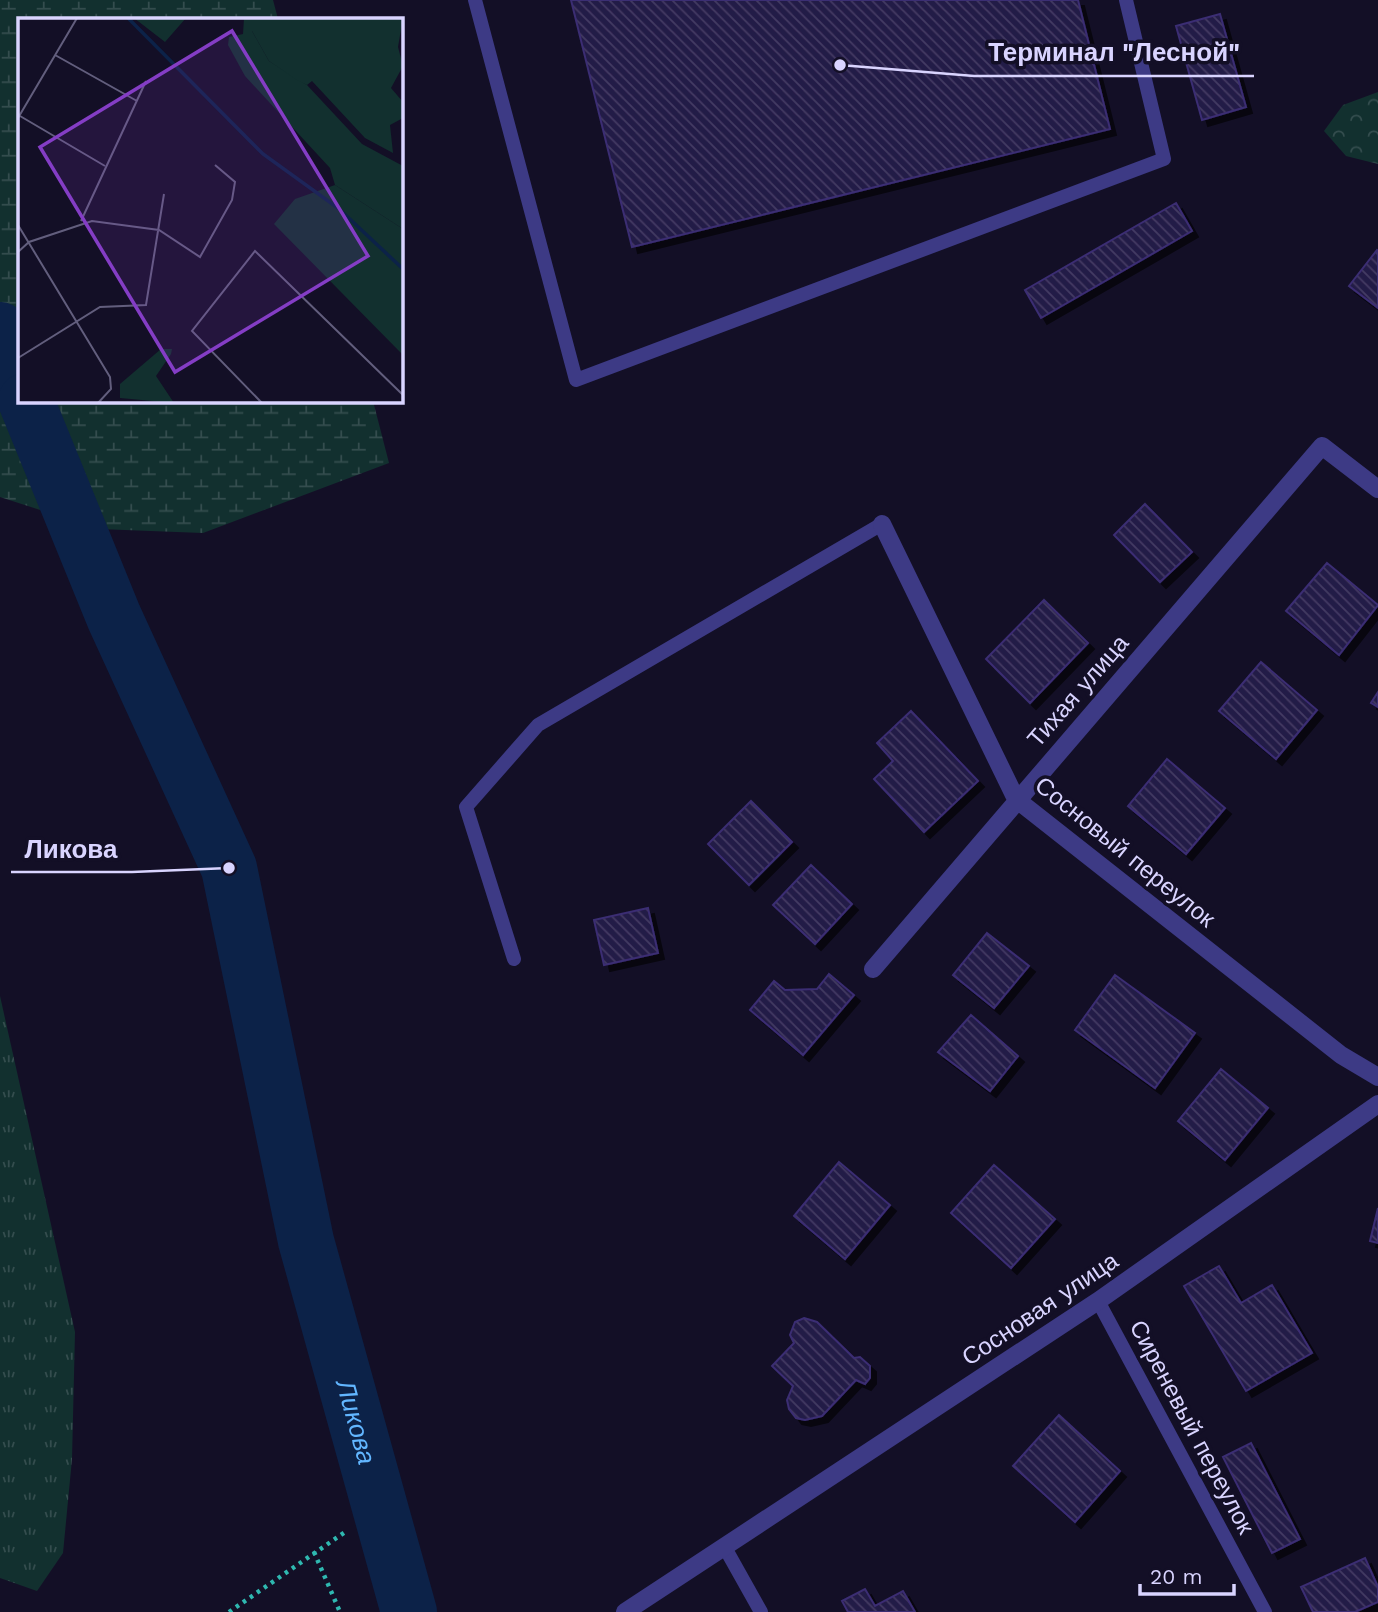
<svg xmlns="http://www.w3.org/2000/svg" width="1378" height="1612" viewBox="0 0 1378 1612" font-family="'Work Sans',sans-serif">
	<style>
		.grass { fill: url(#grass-tufts) }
		.forest { fill: url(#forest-crowns) }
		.wetland { fill: url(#wetland-marsh) }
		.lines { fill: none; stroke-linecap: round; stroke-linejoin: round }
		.river { stroke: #0c2248; stroke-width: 56 }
		.building { fill: url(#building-back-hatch); stroke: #3b2d73; stroke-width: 2; filter: url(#shadow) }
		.path { stroke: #2fb8b0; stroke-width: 4.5; stroke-dasharray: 3.5 5; stroke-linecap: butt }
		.service { stroke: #3d3a85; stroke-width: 14 }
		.minor { stroke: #3d3a85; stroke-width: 18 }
		.labels { text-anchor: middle; stroke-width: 7; stroke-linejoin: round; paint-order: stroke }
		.street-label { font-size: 24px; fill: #d9d4ff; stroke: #130f26 }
		.water-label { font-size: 26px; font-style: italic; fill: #62b6ff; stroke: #130f26 }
		.inset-river { fill: none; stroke: #0c2248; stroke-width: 3.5 }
		.inset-road { fill: none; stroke: #625e7d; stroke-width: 2 }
		.view { fill: #843dc5; fill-opacity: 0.15; stroke: #843dc5; stroke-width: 3.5 }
		.inset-edge { fill: none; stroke: #d9d4ff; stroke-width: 3.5 }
		.leader { fill: none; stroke: #d9d4ff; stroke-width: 2.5 }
		.callout-dot { fill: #d9d4ff; stroke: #130f26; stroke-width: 2.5 }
		.callout-label { font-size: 26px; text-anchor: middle; font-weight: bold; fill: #d9d4ff; stroke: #130f26; stroke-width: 7; stroke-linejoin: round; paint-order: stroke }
	</style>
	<defs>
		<pattern id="grass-tufts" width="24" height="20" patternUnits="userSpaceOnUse" patternTransform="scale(1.75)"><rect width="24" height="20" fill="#12302f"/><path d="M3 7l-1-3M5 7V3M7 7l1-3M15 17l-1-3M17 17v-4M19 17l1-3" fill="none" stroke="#344d4e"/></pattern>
		<pattern id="forest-crowns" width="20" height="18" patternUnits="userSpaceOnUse" patternTransform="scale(1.75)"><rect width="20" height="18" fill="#12302f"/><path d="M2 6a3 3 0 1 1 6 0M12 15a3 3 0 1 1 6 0" fill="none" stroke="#344d4e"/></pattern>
		<pattern id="wetland-marsh" width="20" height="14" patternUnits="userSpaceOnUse" patternTransform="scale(1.75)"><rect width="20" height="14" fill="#12302f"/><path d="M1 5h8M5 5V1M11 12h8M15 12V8" fill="none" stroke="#344d4e"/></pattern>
		<pattern id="building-back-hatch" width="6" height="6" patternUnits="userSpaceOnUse" patternTransform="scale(1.75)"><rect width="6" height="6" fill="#241b47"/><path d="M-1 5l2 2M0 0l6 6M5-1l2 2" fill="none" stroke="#433b63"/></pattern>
		<filter id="shadow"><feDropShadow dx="6" dy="6" stdDeviation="0" flood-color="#0009"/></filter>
	</defs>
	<rect width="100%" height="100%" fill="#130f26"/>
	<path class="grass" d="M0,996L75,1332L72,1459L63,1553L37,1591L0,1578Z"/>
	<path class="forest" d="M1378,92V164L1346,156L1324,131L1343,105Z"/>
	<path class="wetland" d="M0,0H273L278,19H19V401H373L389,463L203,533L99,529L0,497Z"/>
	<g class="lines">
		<g class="river">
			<path d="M0,330L19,383"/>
			<path id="s1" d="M26,401L114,617L229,868L306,1241L409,1612"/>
		</g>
	</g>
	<path class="building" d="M571,0H1078L1110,129L632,247Z
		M1220,14L1246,107L1202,120L1176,26Z
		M1176,203L1192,231L1041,318L1025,290Z
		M1377,250L1378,251V308L1349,286Z
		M1145,504L1192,552L1160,582L1114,535Z
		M1327,563L1378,605L1339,655L1286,611Z
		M1044,600L1088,643L1030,703L986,659Z
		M1261,662L1317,710L1276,759L1219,711Z
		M1378,692V707L1371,703Z
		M911,711L978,781L924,832L874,779L893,761L877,743Z
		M1167,759L1225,808L1186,854L1128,806Z
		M751,801L792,842L749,885L708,844Z
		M811,865L852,904L815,944L773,905Z
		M648,908L658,953L604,965L594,920Z
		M987,933L1029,966L994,1008L953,975Z
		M829,974L854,995L803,1055L750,1010L774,981L785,990L817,989Z
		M1115,975L1195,1033L1155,1088L1075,1030Z
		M971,1015L1018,1056L990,1091L938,1052Z
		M1221,1069L1268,1108L1225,1160L1178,1121Z
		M839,1162L890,1205L845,1259L794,1216Z
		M994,1165L1055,1219L1011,1268L951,1213Z
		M1378,1208V1243L1370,1241Z
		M1219,1266L1241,1303L1272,1285L1312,1353L1246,1391L1184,1286Z
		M804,1318L817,1322L854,1358L860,1357L870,1366V1378L865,1384L856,1380L822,1416L805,1420L796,1418L789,1409L787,1400L793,1386L772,1366L794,1343L790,1335L795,1322Z
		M1059,1415L1120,1471L1075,1522L1013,1466Z
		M1251,1443L1300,1539L1272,1553L1223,1457Z
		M1365,1558L1378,1587V1602L1355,1612H1313L1301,1587Z
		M865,1589L875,1606L903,1591L915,1612H848L842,1601Z"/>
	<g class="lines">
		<path class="path" d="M314,1552L340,1612
			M229,1612L348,1530"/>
		<path class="service" d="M475,0L576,380L1164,159L1126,0
			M514,959L466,807L538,725L882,524
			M1098,1301L1265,1612
			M724,1546L761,1612"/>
		<path class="minor" d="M882,524L1016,799L1341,1055L1378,1077
			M873,969L1322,446L1378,489
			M625,1612L1098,1301L1378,1104"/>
	</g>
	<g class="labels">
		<g class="street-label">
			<text transform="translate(1078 691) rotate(-49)" y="8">Тихая улица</text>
			<text transform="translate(1125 852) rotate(39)" y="8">Сосновый переулок</text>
			<text transform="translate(1040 1309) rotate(-34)" y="8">Сосновая улица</text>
			<text transform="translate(1192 1427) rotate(62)" y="8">Сиреневый переулок</text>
		</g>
		<g class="water-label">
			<text dy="9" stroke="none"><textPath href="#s1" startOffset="1078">Ликова</textPath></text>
		</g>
	</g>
	<g transform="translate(18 18)">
		<rect width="385" height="385" fill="#130f26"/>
		<path d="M116,0H168L147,24ZM226,0H234V13L251,43L289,67L344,126L385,148V211L317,167L312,150L227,58L210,27L211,19L225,16Z" fill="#12302f"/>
		<path d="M234,0H385L380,29L385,48L373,70L385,84V100L372,107L375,135L347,120L294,63L289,67L279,62L251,43L234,13ZM143,331H154L153,336L138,358L156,385L102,380V366Z" fill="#12302f"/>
		<path d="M317,167L385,211V337L256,206L277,181Z" fill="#12302f"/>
		<path class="inset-river" d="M110,0L245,136L320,190L385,251"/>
		<path class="inset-road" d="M37,37L119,83M2,98L87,148M0,100L59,0M63,203L128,63M0,207L92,359L93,371L80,385M0,234L11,224L74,203L141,212L182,239L214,182L217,164L197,147M0,340L82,289L128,287L146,176M244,385L174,313L237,233L385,377"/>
		<path class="view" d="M214,13L350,238L157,354L22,129Z"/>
		<rect width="385" height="385" class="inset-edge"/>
	</g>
	<path class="leader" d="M840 65L974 76H1254M229 868L132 872H11"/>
	<g class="callout-dot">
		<circle cx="840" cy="65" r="7"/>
		<circle cx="229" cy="868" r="7"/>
	</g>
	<g class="callout-label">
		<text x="1114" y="61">Терминал "Лесной"</text>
		<text x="71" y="858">Ликова</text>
	</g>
	<path d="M1140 1584v10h94v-10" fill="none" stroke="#d9d4ff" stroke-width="3.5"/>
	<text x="1150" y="1584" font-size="21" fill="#d9d4ff" stroke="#130f26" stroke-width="5" paint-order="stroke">20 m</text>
</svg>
